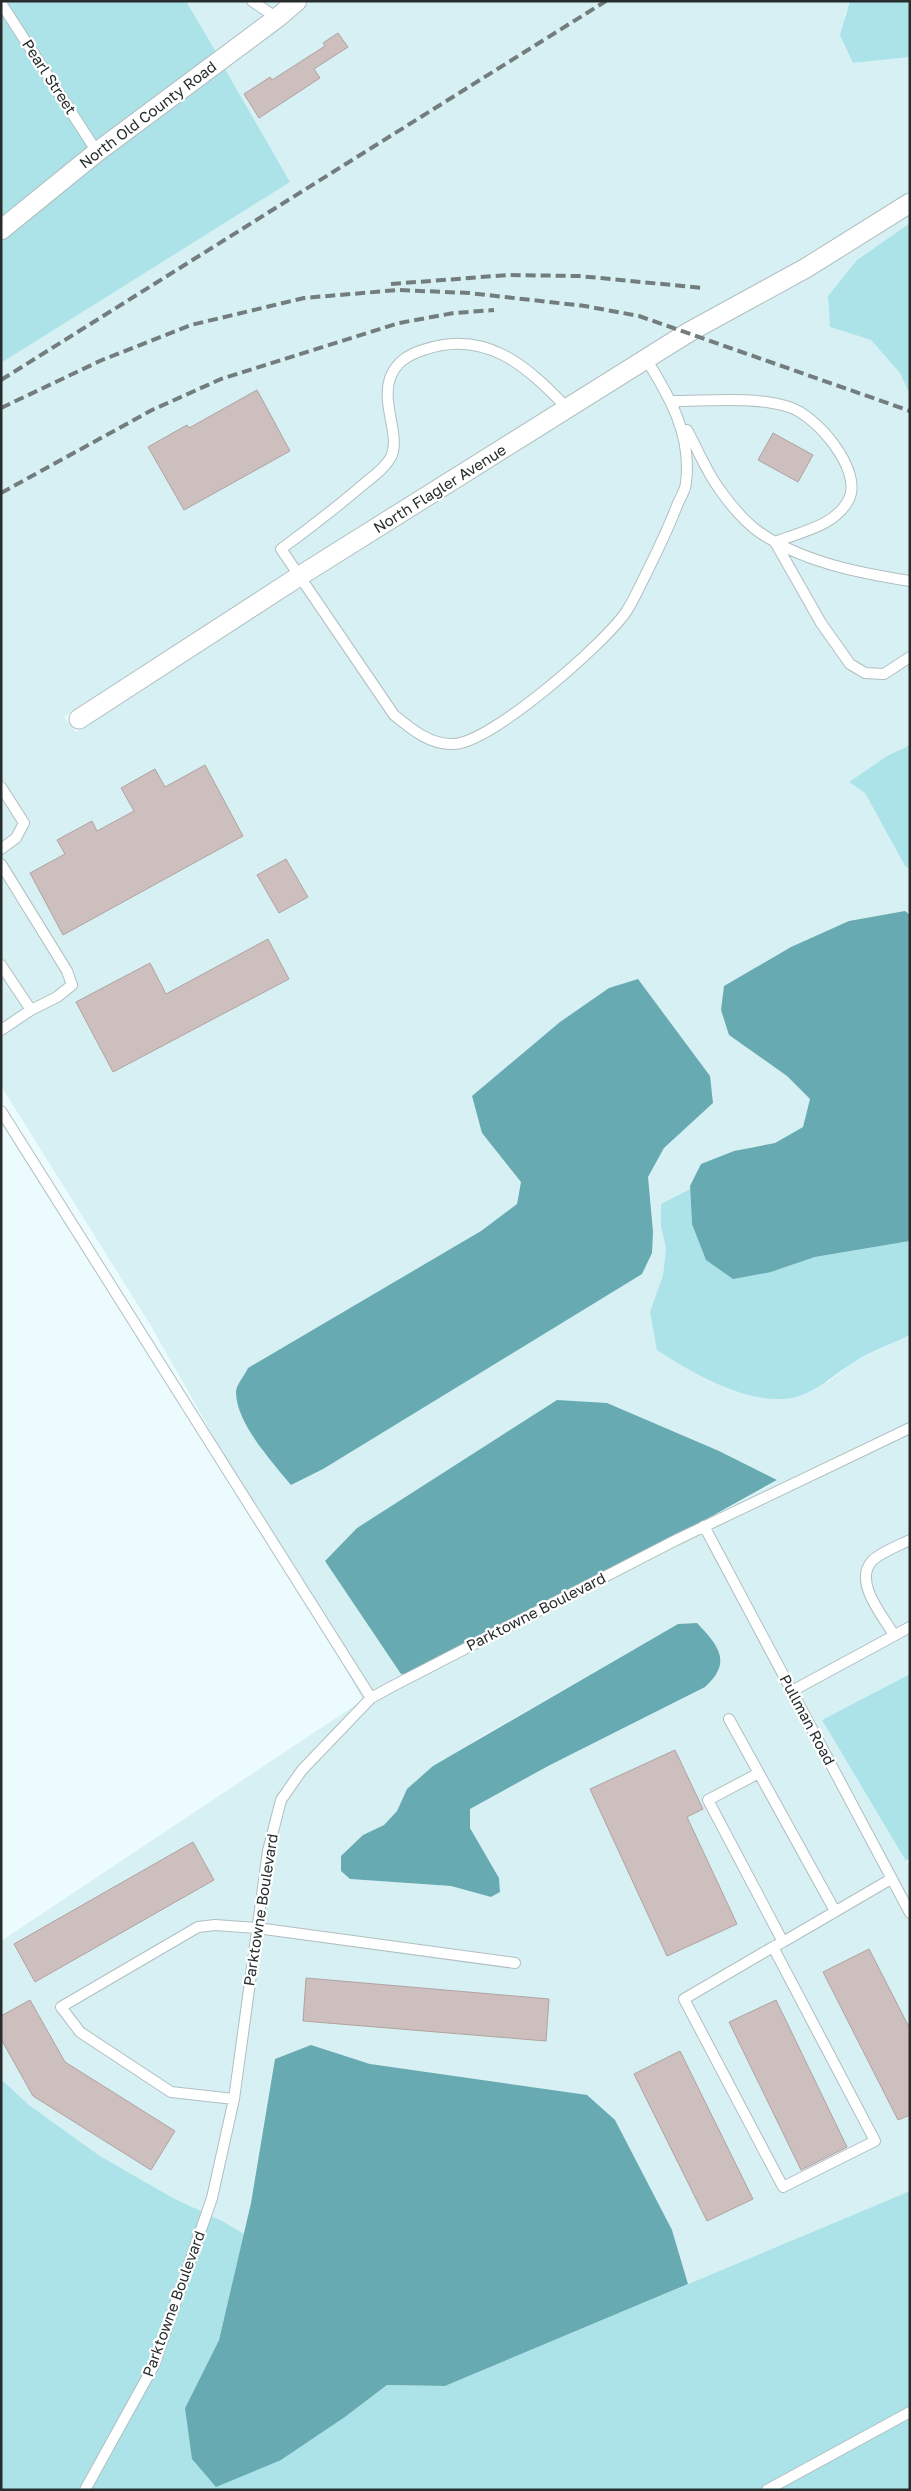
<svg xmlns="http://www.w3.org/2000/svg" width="911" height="2491" viewBox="0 0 911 2491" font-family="'Golos Text',sans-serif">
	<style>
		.built { fill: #d7f0f3; fill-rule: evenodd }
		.green { fill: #abe3e9 }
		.water { fill: #67aab2 }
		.building { fill: #cdbfbd; stroke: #b1a2a0 }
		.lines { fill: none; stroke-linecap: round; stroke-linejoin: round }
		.lane-casing { stroke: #b0bfc1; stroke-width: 12 }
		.street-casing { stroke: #b0bfc1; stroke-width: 21 }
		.lane { stroke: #fff; stroke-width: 10 }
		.street { stroke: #fff; stroke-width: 19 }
		.rail { stroke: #737d7e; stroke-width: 4; stroke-dasharray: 10 5; stroke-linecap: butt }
		.labels { text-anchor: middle; stroke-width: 4.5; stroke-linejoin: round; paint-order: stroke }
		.street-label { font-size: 15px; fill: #272d2d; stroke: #fff }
	</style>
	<rect width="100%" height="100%" fill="#ecfcfe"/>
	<path class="built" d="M186,1H282L216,52Z
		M311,1H850L845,15L853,63L910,57V223L857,260L828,297L830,327L871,340L900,373L910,395V745L887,756L849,782L865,793L905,866L910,869V915L905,911L729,1035L787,1076L810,1099L803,1127L775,1143L734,1151L690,1186V1189L661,1204V1226L666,1249L663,1275L650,1312L827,1383L855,1361L910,1335V1674L822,1720L910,1867V2191L688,2284L672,2230L370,2064L311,2045L251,2203L244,2234L224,2222L173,2198L100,2156L29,2105L1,2079V1941L363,1700L151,1326L1,1086V363L289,182L225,69L283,26ZM810,256L820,272L695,340L304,585L76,732L64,717L292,570ZM713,1103L664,1148L648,1177V1201L291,1485L263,1452L240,1411L249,1368L481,1231L517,1204L521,1182L482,1133ZM557,1400L777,1481L431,1672L325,1561L357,1528ZM697,1623L550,1765L470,1809V1828L499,1878L500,1892L491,1897L451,1886L350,1879L363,1835L384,1825L397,1811L407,1789L479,1738L678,1624Z"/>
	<path class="green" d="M1,1H186L216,52L91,145L1,218Z
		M850,1H910V57L853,63L840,35Z
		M225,69L290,182L1,363V242L104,159Z
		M910,223V395L900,373L871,340L830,327L828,296L857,260Z
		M910,745V869L905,866L865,793L849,782L887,756Z
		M690,1189L692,1224L771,1272L815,1257L910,1241V1335C892,1344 871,1351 854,1362C835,1374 819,1390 796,1397C752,1408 692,1373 657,1350L650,1312L663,1275L666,1249L661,1226V1204Z
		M910,1674V1858L906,1861L822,1720Z
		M1,2079L29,2105L100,2156L173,2198L224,2222L244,2234L219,2340L185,2408L281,2460L345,2417L387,2385L445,2386L910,2191V2490H1Z"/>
	<path class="water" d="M905,911L910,915V1241L815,1257L771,1272L733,1279L706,1260L692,1224L690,1186L701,1164L734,1151L775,1143L803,1127L810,1099L787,1076L729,1035L721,1010L724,986L791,947L849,921Z
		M638,979L710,1076L713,1103L664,1148L648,1177L653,1232L652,1253L642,1274L323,1469L291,1485C272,1462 236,1423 236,1392C236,1385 245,1375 248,1368L481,1231L517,1204L521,1182L482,1133L472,1096L560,1022L609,988Z
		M557,1400L607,1403L719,1451L777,1480L431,1672L401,1674L325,1561L357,1528Z
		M697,1623C718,1645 733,1662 705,1687L550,1765L470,1809V1828L499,1878L500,1892L491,1897L451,1886L350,1879L341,1871V1856L363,1835L384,1825L397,1811L407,1789L433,1766L678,1624Z
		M311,2045L370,2064L587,2095L615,2120L672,2230L688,2284L445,2386L387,2385L345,2417L281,2460L216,2487L192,2459L185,2408L219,2340L251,2203L275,2059Z"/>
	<path class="building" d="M338,33L348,47L314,69L320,78L259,118L244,94L270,77L272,80L325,46L323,43Z
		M257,390L290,451L184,510L148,447L187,425L189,428Z
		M773,433L813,455L798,482L758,460Z
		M205,765L243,836L63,935L30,873L65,854L57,840L92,821L97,831L134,811L121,788L155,769L165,787Z
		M286,859L308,897L279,913L257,875Z
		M268,939L289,979L113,1072L76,1002L150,963L166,994Z
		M675,1750L703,1809L687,1817L737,1924L667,1956L590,1789Z
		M193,1842L214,1880L35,1982L14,1944Z
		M869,1949L910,2029V2115L898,2120L823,1972Z
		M306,1978L549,1999L546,2041L303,2021Z
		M30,2000L65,2062L175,2131L151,2170L33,2096L1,2039V2016Z
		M776,2000L847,2147L801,2170L729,2022Z
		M680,2051L753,2199L707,2221L634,2074Z"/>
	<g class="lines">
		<defs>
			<path id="lane" d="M252,1L277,18
				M1,3L97,152
				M674,406L671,401C707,401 755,396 789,407C816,415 863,470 849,499C836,526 800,532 775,542
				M567,408C527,366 485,328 423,350C408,355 396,362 390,378C381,405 401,436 391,457C384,470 369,479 358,489C333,510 307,530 281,549L394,715C411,729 430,745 454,744C492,742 603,645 626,612C632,603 637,592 642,582C655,556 668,530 678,503C681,497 686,489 686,482C692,436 670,397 646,359
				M687,430C698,450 707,473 720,490C730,504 745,522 759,532C802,562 859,573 910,581
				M775,542L821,623L850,664L865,673L884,674L910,657
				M1,787L24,823L16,838L1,849
				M1,864L67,971L72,985L57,997L31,1010
				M1,965L31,1010L1,1030
				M1,1111L371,1698
				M704,1526L910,1913
				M894,1635C883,1616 853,1582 872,1561C881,1552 898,1546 910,1540
				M792,1691L910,1627
				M729,1719L835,1911
				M759,1773L708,1800L783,1942
				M773,1947L875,2141L783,2187L684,1999L773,1947L783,1942L891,1879
				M234,2099L171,2092L80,2032L61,2007L198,1927L215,1925L257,1928L515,1963
				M85,2490L154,2365L212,2198L234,2099L268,1851L281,1800L302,1770L371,1698L391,1687L676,1540L910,1428
				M767,2490L910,2412"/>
			<path id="street" d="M1,230L97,152L277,18L297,1
				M79,719L298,577L689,332L806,268L910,203"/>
		</defs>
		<use href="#lane" class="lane-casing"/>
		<use href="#street" class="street-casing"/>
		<use href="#lane" class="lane"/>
		<use href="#street" class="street"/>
		<path class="rail" d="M391,284L508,275L579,276L703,288
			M1,380L606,1
			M1,408L102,360L191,325L304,298L398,290L469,293L585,306L639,316L910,411
			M1,493L152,410L221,379L399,323L454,313L494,310"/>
	</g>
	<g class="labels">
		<g class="street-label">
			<text transform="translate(49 77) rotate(57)" y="5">Pearl Street</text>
			<text transform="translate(148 115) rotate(-37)" y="5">North Old County Road</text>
			<text transform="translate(440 489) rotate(-32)" y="5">North Flagler Avenue</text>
			<text transform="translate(536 1612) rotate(-27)" y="5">Parktowne Boulevard</text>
			<text transform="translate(807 1720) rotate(62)" y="5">Pullman Road</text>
			<text transform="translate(261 1910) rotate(-81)" y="5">Parktowne Boulevard</text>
			<text transform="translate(174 2304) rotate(-70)" y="5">Parktowne Boulevard</text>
		</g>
	</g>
	<rect width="911" height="2491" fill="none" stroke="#272d2d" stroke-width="5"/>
</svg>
